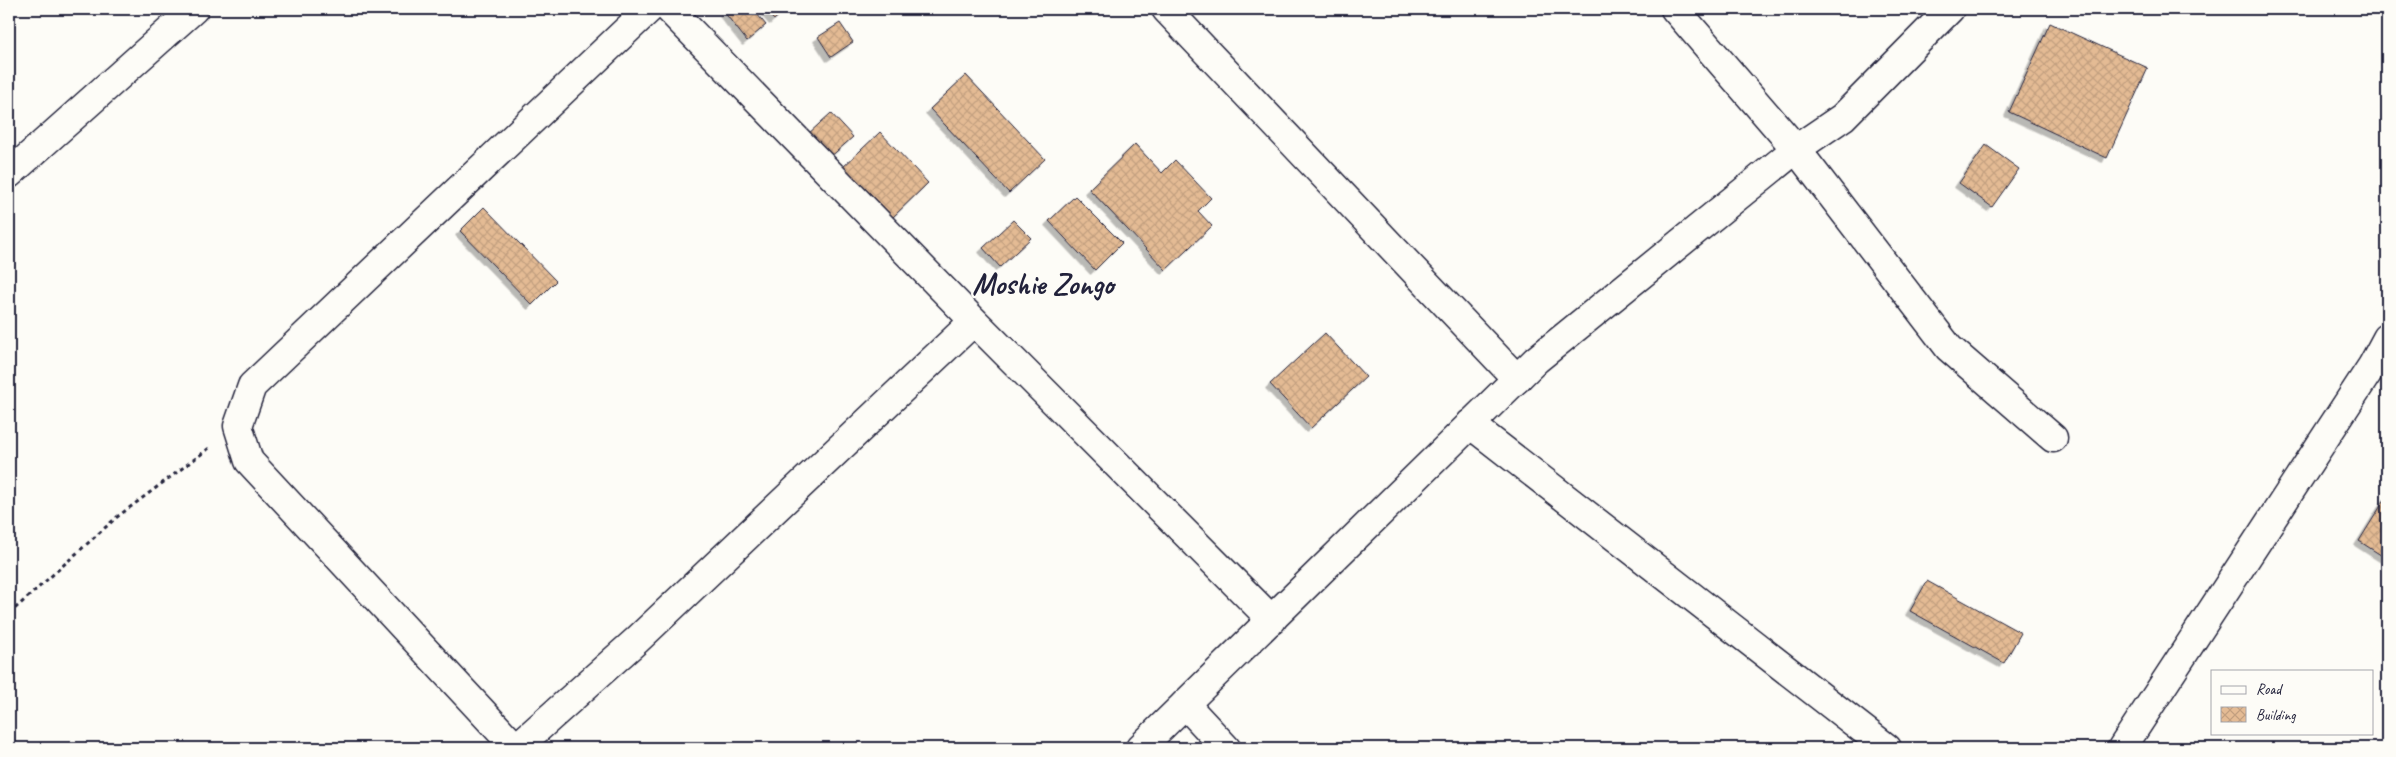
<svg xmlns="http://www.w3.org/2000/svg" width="2396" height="757" viewBox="0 0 2396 757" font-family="Caveat,sans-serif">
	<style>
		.building { fill: url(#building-cross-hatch); stroke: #22223b; filter: url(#shadow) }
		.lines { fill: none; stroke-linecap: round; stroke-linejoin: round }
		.street-casing { stroke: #22223b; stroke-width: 31 }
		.secondary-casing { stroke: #22223b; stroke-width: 31 }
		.path { stroke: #22223b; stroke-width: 3; stroke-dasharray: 4 4; stroke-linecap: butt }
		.street { stroke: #fdfcf7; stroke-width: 28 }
		.secondary { stroke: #fdfcf7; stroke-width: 28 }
		.labels { text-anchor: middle; stroke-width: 4.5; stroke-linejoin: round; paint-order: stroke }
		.district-label { font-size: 30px; font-weight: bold; fill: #22223b; stroke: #fdfcf7 }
	</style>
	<defs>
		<pattern id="building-cross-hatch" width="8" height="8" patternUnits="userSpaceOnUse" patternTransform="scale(1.25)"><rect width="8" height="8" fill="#e4bb94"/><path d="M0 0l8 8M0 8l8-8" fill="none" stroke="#c3a080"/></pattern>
		<filter id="shadow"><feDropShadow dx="-4.5" dy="4.5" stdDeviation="0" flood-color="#0004"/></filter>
	</defs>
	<rect width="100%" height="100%" fill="#fdfcf7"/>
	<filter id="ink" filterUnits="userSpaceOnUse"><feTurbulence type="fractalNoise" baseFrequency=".02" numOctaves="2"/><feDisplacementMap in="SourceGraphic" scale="10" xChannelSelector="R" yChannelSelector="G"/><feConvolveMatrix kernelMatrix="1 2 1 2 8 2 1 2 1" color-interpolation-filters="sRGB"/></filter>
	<g filter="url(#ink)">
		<path class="building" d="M729,9H753L766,25L747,41L724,12Z
			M764,9H786L774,20Z
			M840,23L853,42L831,57L818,37Z
			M2050,23L2148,68L2107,158L2009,112Z
			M966,75L1045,159L1009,193L930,109Z
			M831,113L853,137L828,159L807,135Z
			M880,132L928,183L890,220L841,169Z
			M1135,144L1162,173L1175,160L1211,198L1198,211L1212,226L1166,270L1089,189Z
			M1986,145L2019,169L1992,207L1959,183Z
			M1075,196L1122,243L1095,270L1049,221Z
			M484,207L556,281L532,305L460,231Z
			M1013,220L1031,238L1000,267L983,248Z
			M1325,333L1366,377L1311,428L1270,384Z
			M2387,496V559L2359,541Z
			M1927,581L2021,633L2004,663L1910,611Z"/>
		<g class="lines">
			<defs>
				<path id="street" d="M669,9L974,321L1272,620
					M1166,9L1517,379
					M1675,9L1796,149L1949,348L2053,438
					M9,174L194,9
					M1470,424L1887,748
					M1185,704L1226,748
					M516,748L249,461L238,426L252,386L649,9
					M516,748L637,640L974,321
					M2122,748L2372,366L2387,338"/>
				<path id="secondary" d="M1140,748L1536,360L1796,149L1843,117L1950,9"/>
			</defs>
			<use href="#street" class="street-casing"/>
			<use href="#secondary" class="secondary-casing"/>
			<path class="path" d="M9,614L117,517L212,446"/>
			<use href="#street" class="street"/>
			<use href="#secondary" class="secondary"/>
		</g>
	</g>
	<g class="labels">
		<g class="district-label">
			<text x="1043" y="294">Moshie Zongo</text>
		</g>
	</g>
	<rect width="2396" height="757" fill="none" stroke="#fdfcf7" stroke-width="30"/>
	<rect x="15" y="15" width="2366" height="727" fill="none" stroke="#22223b" stroke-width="2" filter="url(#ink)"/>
	<rect x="2211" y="670" width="162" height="65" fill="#fdfcf7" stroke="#a5a5ac"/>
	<rect x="2221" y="686" width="25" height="8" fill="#fdfcf7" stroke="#a5a5ac"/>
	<text x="2256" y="694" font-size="15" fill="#22223b">Road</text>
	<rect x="2221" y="707" width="25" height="15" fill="url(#building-cross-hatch)" stroke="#a5a5ac"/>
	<text x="2256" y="720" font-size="15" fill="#22223b">Building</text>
</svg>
